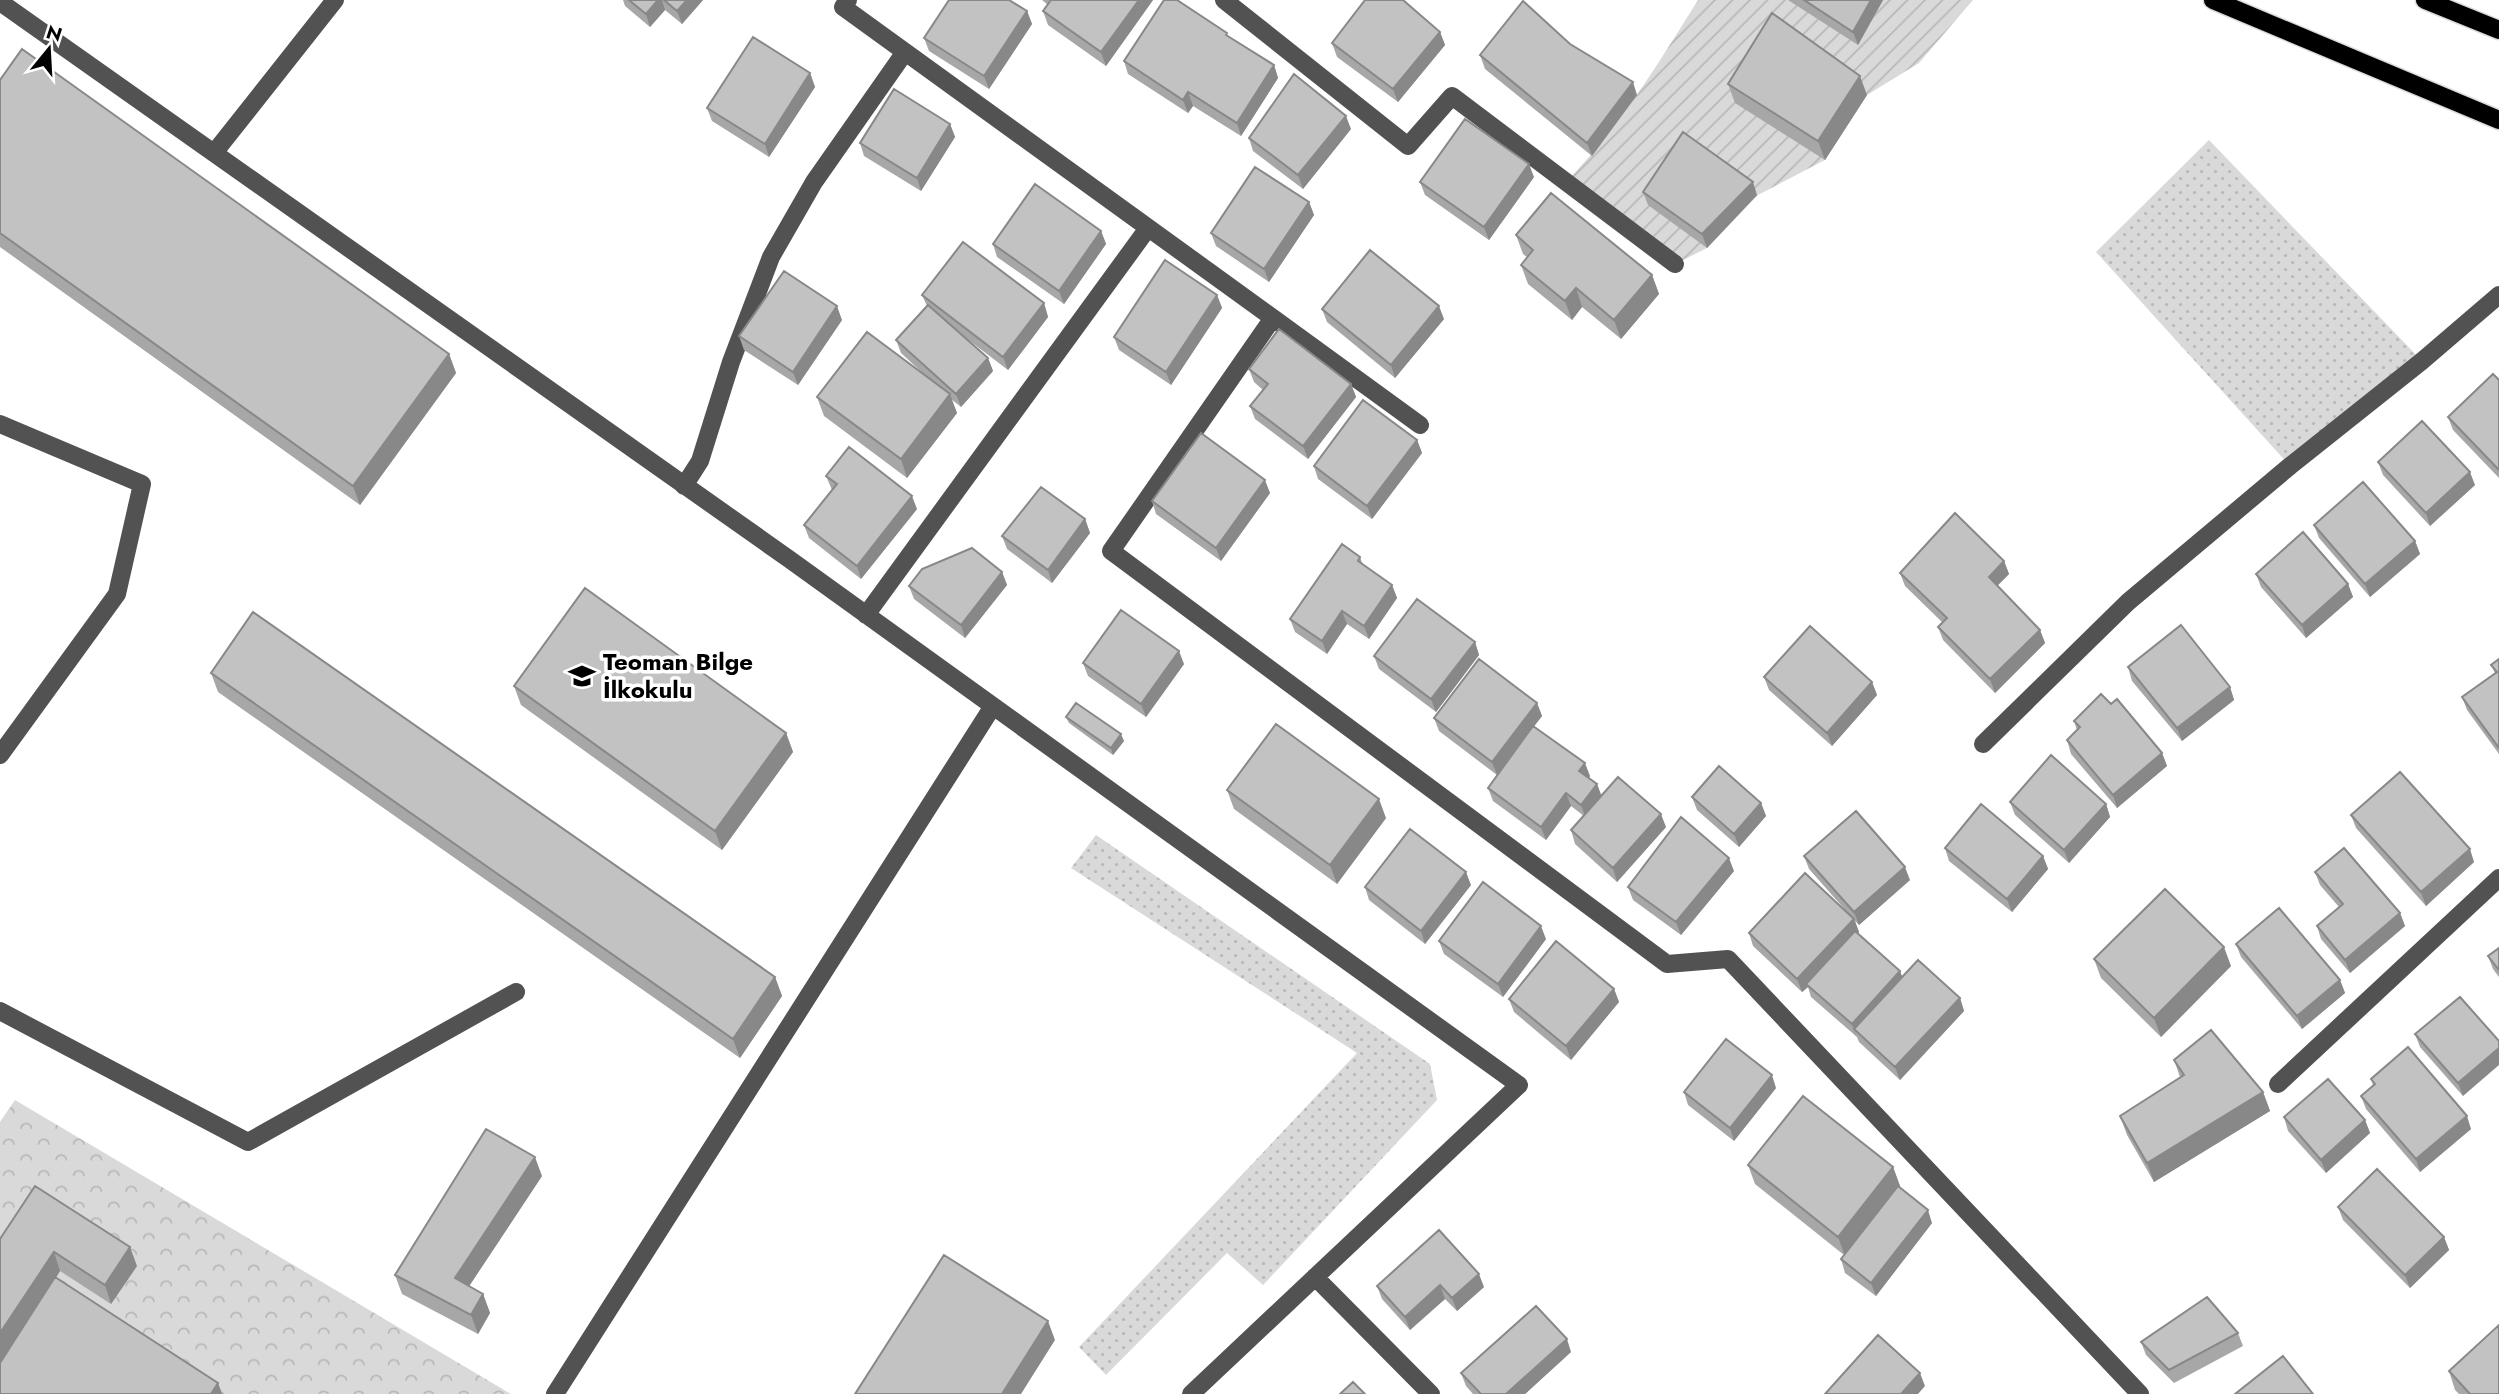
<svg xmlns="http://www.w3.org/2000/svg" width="2499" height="1394" viewBox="0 0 2499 1394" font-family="Jost,sans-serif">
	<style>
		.grass { fill: url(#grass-dots) }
		.park { fill: url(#park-crowns) }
		.garden { fill: url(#garden-furrows) }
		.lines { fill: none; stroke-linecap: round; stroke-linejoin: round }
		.major-casing { stroke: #dbdbdb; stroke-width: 21 }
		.minor { stroke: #525252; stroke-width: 18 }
		.major { stroke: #000; stroke-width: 18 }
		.wall { fill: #a7a7a7 }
		.shaded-wall { fill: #888 }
		.building { fill: #c2c2c2; stroke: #888; stroke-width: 2 }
		.labels { text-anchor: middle; stroke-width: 7; stroke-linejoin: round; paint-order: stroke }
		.poi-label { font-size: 24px; font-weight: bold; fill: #000; stroke: #fff; text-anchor: start }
	</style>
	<defs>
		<pattern id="grass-dots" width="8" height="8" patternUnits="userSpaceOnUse" patternTransform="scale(1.75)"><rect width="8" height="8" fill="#d9d9d9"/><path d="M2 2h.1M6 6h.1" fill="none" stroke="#b8b8b8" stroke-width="1.8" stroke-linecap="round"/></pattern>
		<pattern id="park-crowns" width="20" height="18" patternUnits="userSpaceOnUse" patternTransform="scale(1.75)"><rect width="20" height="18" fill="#d9d9d9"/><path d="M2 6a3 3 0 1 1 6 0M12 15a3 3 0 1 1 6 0" fill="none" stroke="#b8b8b8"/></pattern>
		<pattern id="garden-furrows" width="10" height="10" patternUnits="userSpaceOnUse" patternTransform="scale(1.75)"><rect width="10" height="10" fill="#d9d9d9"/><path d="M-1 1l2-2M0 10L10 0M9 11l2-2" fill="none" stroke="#b8b8b8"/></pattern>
	</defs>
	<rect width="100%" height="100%" fill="#fff"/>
	<path class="grass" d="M2209,140L2422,361L2290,466L2096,252Z
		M1096,835L1430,1064L1437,1100L1263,1285L1227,1253L1106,1375L1079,1347L1357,1053L1071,868Z"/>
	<path class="park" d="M15,1100L511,1394H0V1122Z"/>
	<path class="garden" d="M1698,0H1973L1919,63L1867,95L1825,160L1758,195L1707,248L1675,264L1566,182C1619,128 1658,64 1698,0Z"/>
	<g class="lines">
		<defs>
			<path id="major" d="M2213,0L2499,120
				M2425,0L2499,30"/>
		</defs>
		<use href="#major" class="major-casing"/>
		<path class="minor" d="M848,0L843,7L1273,318L1111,551L1667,964L1728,959L2140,1394
			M1224,0L1408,146L1452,96L1675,264
			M0,2L789,559L1519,1085L1191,1394
			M214,153L335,0
			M1273,318L1420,425
			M0,424L142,484L117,594L0,755
			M684,486L700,461L731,362L771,257L814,182L905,52
			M866,615L1148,228
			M1983,744L2128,602L2290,466L2422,361L2499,295
			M0,1011L248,1142L516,992
			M2278,1084L2499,878
			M1315,1277L1431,1394
			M555,1394L993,706"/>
		<use href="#major" class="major"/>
	</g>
	<path class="wall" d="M623,0H703L682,24L665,10L650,27L625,6Z
		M1042,0H1153L1106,66L1048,25L1043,11L1048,5Z
		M1788,0H1883L1858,45Z
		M1027,11L1032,24L989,89L929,51L924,38Z
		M1440,32L1445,45L1398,102L1337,57L1332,43Z
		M1228,36L1274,65L1278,78L1241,136L1193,106L1188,113L1128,74L1124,61Z
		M1480,55L1637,95L1592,156L1485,69Z
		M810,73L815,87L769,157L712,121L707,108Z
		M0,80L449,354L456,373L360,505L0,247Z
		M1728,84L1867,95L1825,160L1735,103Z
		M950,124L955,137L921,191L864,156L860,143Z
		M1351,129L1303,189L1253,151L1249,138Z
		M1534,177L1489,240L1425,195L1420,182Z
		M1643,192L1757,195L1707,248L1648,205Z
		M1309,202L1314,215L1269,282L1216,246L1211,233Z
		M1101,231L1106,244L1064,304L997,257L993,244Z
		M1516,235L1652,275L1659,294L1621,339L1582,307L1572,320L1528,284L1521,265L1527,257L1523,254Z
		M922,295L1044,303L1048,317L1008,370L958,332L988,358L993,371L961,407L951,399L957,413L907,478L824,416L817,397L930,380L901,353L896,340L927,306Z
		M1217,295L1222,308L1171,385L1119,350L1114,337Z
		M1322,309L1444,319L1395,378L1327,322Z
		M842,320L798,385L744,350L739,336Z
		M1249,369L1351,384L1356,397L1308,459L1255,419L1250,406L1263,390L1254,382Z
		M2499,380V478L2453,430L2448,417Z
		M1417,440L1422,453L1372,519L1318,479L1314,466Z
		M2378,462L2475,485L2430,526L2383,475Z
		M826,476L917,509L861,579L809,538L804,525L832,490Z
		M1270,493L1221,561L1156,514L1152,501Z
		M1085,519L1090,533L1052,583L1007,549L1002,536Z
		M2314,525L2415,541L2420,554L2370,597L2319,538Z
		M1360,557L1363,565L1392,585L1397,598L1369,639L1347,624L1327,654L1295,632L1290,619Z
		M2004,561L2009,574L1997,586L2040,630L2045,643L1995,693L1943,640L1938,627L1943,623L1905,586L1900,573Z
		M1002,572L1007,585L965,638L914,599L909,586Z
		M2256,574L2348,584L2353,597L2306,638L2261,587Z
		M1475,642L1479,655L1436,712L1379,669L1374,656Z
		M2499,659V754L2467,710L2462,697L2495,673L2491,665Z
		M1083,663L1184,664L1146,717L1088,676Z
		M2128,667L2230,687L2234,700L2182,741L2132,681Z
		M211,673L775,977L782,996L740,1058L218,692Z
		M1764,677L1872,682L1877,695L1832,746L1769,690Z
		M514,686L786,733L793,752L722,850L521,705Z
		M1537,703L1542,716L1534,726L1590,776L1589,778L1597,784L1601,796L1666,827L1617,882L1575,844L1571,830L1584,816L1571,806L1546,840L1493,801L1488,788L1497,775L1439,731L1434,718Z
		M1066,717L1124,741L1113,755L1069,723Z
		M2074,721L2162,753L2167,766L2117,808L2071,754L2067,740L2077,730Z
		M1227,790L1386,818L1337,884L1234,809Z
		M1692,797L1761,803L1766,816L1739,847L1697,810Z
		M2010,802L2106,804L2110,817L2069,863L2015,815Z
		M2351,815L2474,862L2426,906L2356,828Z
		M1945,848L2043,856L2048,869L2012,912L1949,861Z
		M1804,856L1910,880L1859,925L1855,921L1859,932L1858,934L1900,971L1902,977L1960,998L1964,1011L1900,1080L1859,1042L1857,1037L1811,997L1808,987L1802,992L1753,946L1749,933L1847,912L1809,869Z
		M1734,871L1681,935L1633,900L1628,887Z
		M2315,872L2400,913L2405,926L2350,973L2321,939L2317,926L2339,907L2320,885Z
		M1471,885L1425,944L1369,900L1365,887Z
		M1546,939L1503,997L1444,954L1439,941Z
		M2236,944L2340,980L2345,993L2302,1029L2241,957Z
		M2499,948V977L2493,969L2488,956Z
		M2094,959L2231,966L2161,1037L2101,978Z
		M1614,989L1619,1002L1571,1060L1514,1012L1509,999Z
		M2460,997L2463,1096L2420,1047L2415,1034Z
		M2174,1060L2263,1092L2270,1111L2154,1182L2127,1135L2120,1116L2180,1077Z
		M2371,1079L2471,1129L2420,1172L2366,1109L2361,1096L2373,1085Z
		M1776,1088L1734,1141L1688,1105L1684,1092Z
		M2284,1117L2365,1120L2370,1133L2326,1173L2288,1131Z
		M1748,1165L1893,1167L1900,1186V1187L1932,1223L1876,1296L1845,1273L1841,1259L1844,1255L1755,1184Z
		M542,1176L469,1286L483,1294L490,1313L478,1334L402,1294L395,1275Z
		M2338,1207L2444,1237L2449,1250L2410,1288L2343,1220Z
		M0,1239L137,1266L111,1304L60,1271L56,1278L218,1383L222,1394H0L16,1338L0,1362Z
		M1377,1286L1484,1287L1457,1311L1445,1299L1410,1330L1382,1299Z
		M2238,1333L2243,1346L2174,1383L2146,1355L2141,1342Z
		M1571,1352L1525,1394H1473L1466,1386L1461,1373Z
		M2449,1371L2499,1394H2459L2455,1390Z"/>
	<path class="shaded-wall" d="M658,0H662L665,10L650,27L646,14Z
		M687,0H703L682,24L677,11Z
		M1139,0H1153L1106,66L1101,52Z
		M1871,0H1883L1858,45L1853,32Z
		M1027,11L1032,24L989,89L984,76Z
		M1440,32L1445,45L1398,102L1393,89Z
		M1274,65L1278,78L1241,136L1237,123Z
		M810,73L815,87L769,157L765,144Z
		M1860,76L1867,95L1825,160L1818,141Z
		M1633,82L1637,95L1592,156L1587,143Z
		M1188,92L1193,106L1188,113L1183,100Z
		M1346,116L1351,129L1303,189L1298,175Z
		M950,124L955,137L921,191L917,178Z
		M1529,164L1534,177L1489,240L1484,227Z
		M1753,182L1757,195L1707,248L1702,234Z
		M1309,202L1314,215L1269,282L1264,269Z
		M1101,231L1106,244L1064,304L1059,291Z
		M1652,275L1659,294L1621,339L1614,320Z
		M1576,288L1582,307L1572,320L1565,301Z
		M1217,295L1222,308L1171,385L1166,372Z
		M1044,303L1048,317L1008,370L1003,357Z
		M837,306L842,320L798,385L793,372Z
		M1439,306L1444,319L1395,378L1391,365Z
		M449,354L456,373L360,505L353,486Z
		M988,358L993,371L961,407L956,394Z
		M1351,384L1356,397L1308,459L1303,446Z
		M950,394L957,413L907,478L901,459Z
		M1417,440L1422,453L1372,519L1367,506Z
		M2470,472L2475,485L2430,526L2426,513Z
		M1265,480L1270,493L1221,561L1216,548Z
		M912,496L917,509L861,579L857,566Z
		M1085,519L1090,533L1052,583L1048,570Z
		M2415,541L2420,554L2370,597L2365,584Z
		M2004,561L2009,574L1993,590L1989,577Z
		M1002,572L1007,585L965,638L961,625Z
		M2348,584L2353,597L2306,638L2302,625Z
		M1392,585L1397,598L1369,639L1364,626Z
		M1342,611L1347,624L1327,654L1322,641Z
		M2040,630L2045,643L1995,693L1990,679Z
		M1475,642L1479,655L1436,712L1431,699Z
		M1179,651L1184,664L1146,717L1141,704Z
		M1872,682L1877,695L1832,746L1827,733Z
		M2230,687L2234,700L2182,741L2177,728Z
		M1537,703L1542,716L1497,775L1492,762Z
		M786,733L793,752L722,850L715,831Z
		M1121,734L1124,741L1113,755L1111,748Z
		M2162,753L2167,766L2117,808L2113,795Z
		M1585,763L1590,776L1584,785L1579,771Z
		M1597,784L1602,797L1586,818L1581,805Z
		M1566,793L1571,806L1546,840L1541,827Z
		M1379,799L1386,818L1337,884L1330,865Z
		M1761,803L1766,816L1739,847L1734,834Z
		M2106,804L2110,817L2069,863L2064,850Z
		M1661,814L1666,827L1617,882L1613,868Z
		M2470,849L2474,862L2426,906L2421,892Z
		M2043,856L2048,869L2012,912L2007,899Z
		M1729,858L1734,871L1681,935L1676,922Z
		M1905,867L1910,880L1859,925L1854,912Z
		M1466,872L1471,885L1425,944L1421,931Z
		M2400,913L2405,926L2350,973L2345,960Z
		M1854,919L1859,932L1809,986L1806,984L1808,987L1802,992L1797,979Z
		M1541,926L1546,939L1503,997L1498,984Z
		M2224,947L2231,966L2161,1037L2154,1018Z
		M1900,971L1905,984L1854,1029L1856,1037L1852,1024Z
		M775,977L782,996L740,1058L733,1039Z
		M2340,980L2345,993L2302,1029L2297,1016Z
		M1614,989L1619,1002L1571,1060L1566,1046Z
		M1960,998L1964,1011L1900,1080L1895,1067Z
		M2499,1048V1065L2463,1096L2458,1083Z
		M1772,1075L1776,1088L1734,1141L1730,1128Z
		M2263,1092L2270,1111L2154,1182L2147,1163Z
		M2467,1116L2471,1129L2420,1172L2416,1159Z
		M2365,1120L2370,1133L2326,1173L2321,1160Z
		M535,1157L542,1176L462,1297L455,1278Z
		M1893,1167L1900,1186L1845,1256L1838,1237Z
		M1928,1210L1932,1223L1876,1296L1871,1283Z
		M2444,1237L2449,1250L2410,1288L2405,1275Z
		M130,1247L137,1266L111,1304L105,1285Z
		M54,1252L60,1271L0,1362V1333Z
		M1479,1274L1484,1287L1457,1311L1452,1298Z
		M1440,1285L1445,1299L1410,1330L1405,1317Z
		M483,1294L490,1313L478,1334L471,1315Z
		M1048,1321L1055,1340L1021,1394H1002Z
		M1567,1339L1571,1352L1525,1394H1506Z
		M1920,1373L1925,1386L1918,1394H1901Z
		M218,1383L222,1394H211Z"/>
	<path class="building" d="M629,0H658L646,14Z
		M664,0H687L677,11Z
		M949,0H1009L1027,11L984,76L924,38Z
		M1051,0H1139L1101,52L1043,11Z
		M1164,0H1177L1227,33L1226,35L1274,65L1237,123L1188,92L1183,100L1124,61Z
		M1365,0H1403L1440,32L1393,89L1332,43Z
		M1804,0H1871L1853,32Z
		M1523,1L1570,44L1633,82L1587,143L1480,55Z
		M1772,13L1860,76L1818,141L1728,84Z
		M753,37L810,73L765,144L707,108Z
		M22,49L449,354L353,486L0,233V80Z
		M1294,74L1346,116L1298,175L1249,138Z
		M894,89L950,124L917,178L860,143Z
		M1465,119L1529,164L1484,227L1420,182Z
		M1683,132L1753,182L1702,234L1643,192Z
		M1255,167L1309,202L1264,269L1211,233Z
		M1035,184L1101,231L1059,291L993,244Z
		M1551,193L1652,275L1614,320L1576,288L1565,301L1521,265L1533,250L1516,235Z
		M963,242L1044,303L1003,357L922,295Z
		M1370,250L1439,306L1391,365L1322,309Z
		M1165,260L1217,295L1166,372L1114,337Z
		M784,271L837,306L793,372L739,336Z
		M928,305L988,358L956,394L896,340Z
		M1279,329L1351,384L1303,446L1250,406L1268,384L1249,369Z
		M867,332L950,394L901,459L817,397Z
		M2493,374L2499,380V470L2448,417Z
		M1363,400L1417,440L1367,506L1314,466Z
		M2422,421L2470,472L2426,513L2378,462Z
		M1201,433L1265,480L1216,548L1152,501Z
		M849,447L912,496L857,566L804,525L837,484L826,476Z
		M2363,482L2415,541L2365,584L2314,525Z
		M1041,487L1085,519L1048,570L1002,536Z
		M1955,513L2004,561L1989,577L2040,630L1990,679L1938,627L1947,618L1900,573Z
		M2303,532L2348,584L2302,625L2256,574Z
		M1342,544L1360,557L1358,561L1392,585L1364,626L1342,611L1322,641L1290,619Z
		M972,548L1002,572L961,625L909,586L922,569Z
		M585,588L786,733L715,831L514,686Z
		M1417,599L1475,642L1431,699L1374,656Z
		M1121,610L1179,651L1141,704L1083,663Z
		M253,612L775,977L733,1039L211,673Z
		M2181,625L2230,687L2177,728L2128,667Z
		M1810,626L1872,682L1827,733L1764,677Z
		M1479,659L1537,703L1492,762L1434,718Z
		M2499,659V748L2462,697L2497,672L2491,665Z
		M2101,694L2111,704L2117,699L2162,753L2113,795L2067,740L2080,727L2074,721Z
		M1076,703L1121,734L1111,748L1066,717Z
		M1276,724L1379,799L1330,865L1227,790Z
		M1533,726L1585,763L1579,771L1597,784L1581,805L1566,793L1541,827L1488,788Z
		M2051,755L2106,804L2064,850L2010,802Z
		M1719,766L1761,803L1734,834L1692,797Z
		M2400,772L2470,849L2421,892L2351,815Z
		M1618,777L1661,814L1613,868L1571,830Z
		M1981,804L2043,856L2007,899L1945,848Z
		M1856,811L1905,867L1854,912L1804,856Z
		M1681,817L1729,858L1676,922L1628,887Z
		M1410,829L1466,872L1421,931L1365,887Z
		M2344,848L2400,913L2345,960L2317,926L2343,904L2315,872Z
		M1805,873L1854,919L1797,979L1749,933Z
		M1483,882L1541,926L1498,984L1439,941Z
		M2165,889L2224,947L2154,1018L2094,959Z
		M2279,908L2340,980L2297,1016L2236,944Z
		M1855,931L1900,971L1852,1024L1806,984Z
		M1556,941L1614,989L1566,1046L1509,999Z
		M2499,948V970L2488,956Z
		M1918,960L1960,998L1895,1067L1854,1029Z
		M2460,997L2499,1041V1048L2458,1083L2415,1034Z
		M2211,1030L2263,1092L2147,1163L2120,1116L2184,1075L2174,1060Z
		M1726,1039L1772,1075L1730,1128L1684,1092Z
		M2408,1047L2467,1116L2416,1159L2361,1096L2375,1084L2371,1079Z
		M2328,1079L2365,1120L2321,1160L2284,1117Z
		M1803,1096L1893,1167L1838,1237L1748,1165Z
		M486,1129L535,1157L455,1278L483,1294L471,1315L395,1275Z
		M2377,1169L2444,1237L2405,1275L2338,1207Z
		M35,1186L130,1247L105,1285L54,1252L0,1333V1239Z
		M1898,1186L1928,1210L1871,1283L1841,1259Z
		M1439,1230L1479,1274L1452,1298L1440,1285L1405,1317L1377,1286Z
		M944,1255L1048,1321L1002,1394H855Z
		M55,1277L218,1383L211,1394H0V1363Z
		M2207,1297L2238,1333L2169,1370L2141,1342Z
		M1536,1306L1567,1339L1506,1394H1481L1461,1373Z
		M2499,1325V1394H2470L2449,1371Z
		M1878,1335L1920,1373L1901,1394H1825Z
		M2283,1356L2313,1394H2235Z
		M1353,1382L1365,1394H1340Z"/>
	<defs>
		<symbol id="school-bare" viewBox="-9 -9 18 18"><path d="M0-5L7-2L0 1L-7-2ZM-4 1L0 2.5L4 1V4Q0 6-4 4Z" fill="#000" stroke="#fff" stroke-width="2.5" paint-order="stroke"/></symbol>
	</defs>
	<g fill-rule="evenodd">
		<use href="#school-bare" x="563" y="657" width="38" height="38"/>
	</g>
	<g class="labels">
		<g class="poi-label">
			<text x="603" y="670">Teoman Bilge<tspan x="603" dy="28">İlkokulu</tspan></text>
		</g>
	</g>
	<g transform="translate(49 49) rotate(18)" stroke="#ffffff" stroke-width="5" paint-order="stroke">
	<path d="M0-5L12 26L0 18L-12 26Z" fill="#000000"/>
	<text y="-10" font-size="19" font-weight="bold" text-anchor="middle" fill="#000000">N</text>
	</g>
</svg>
